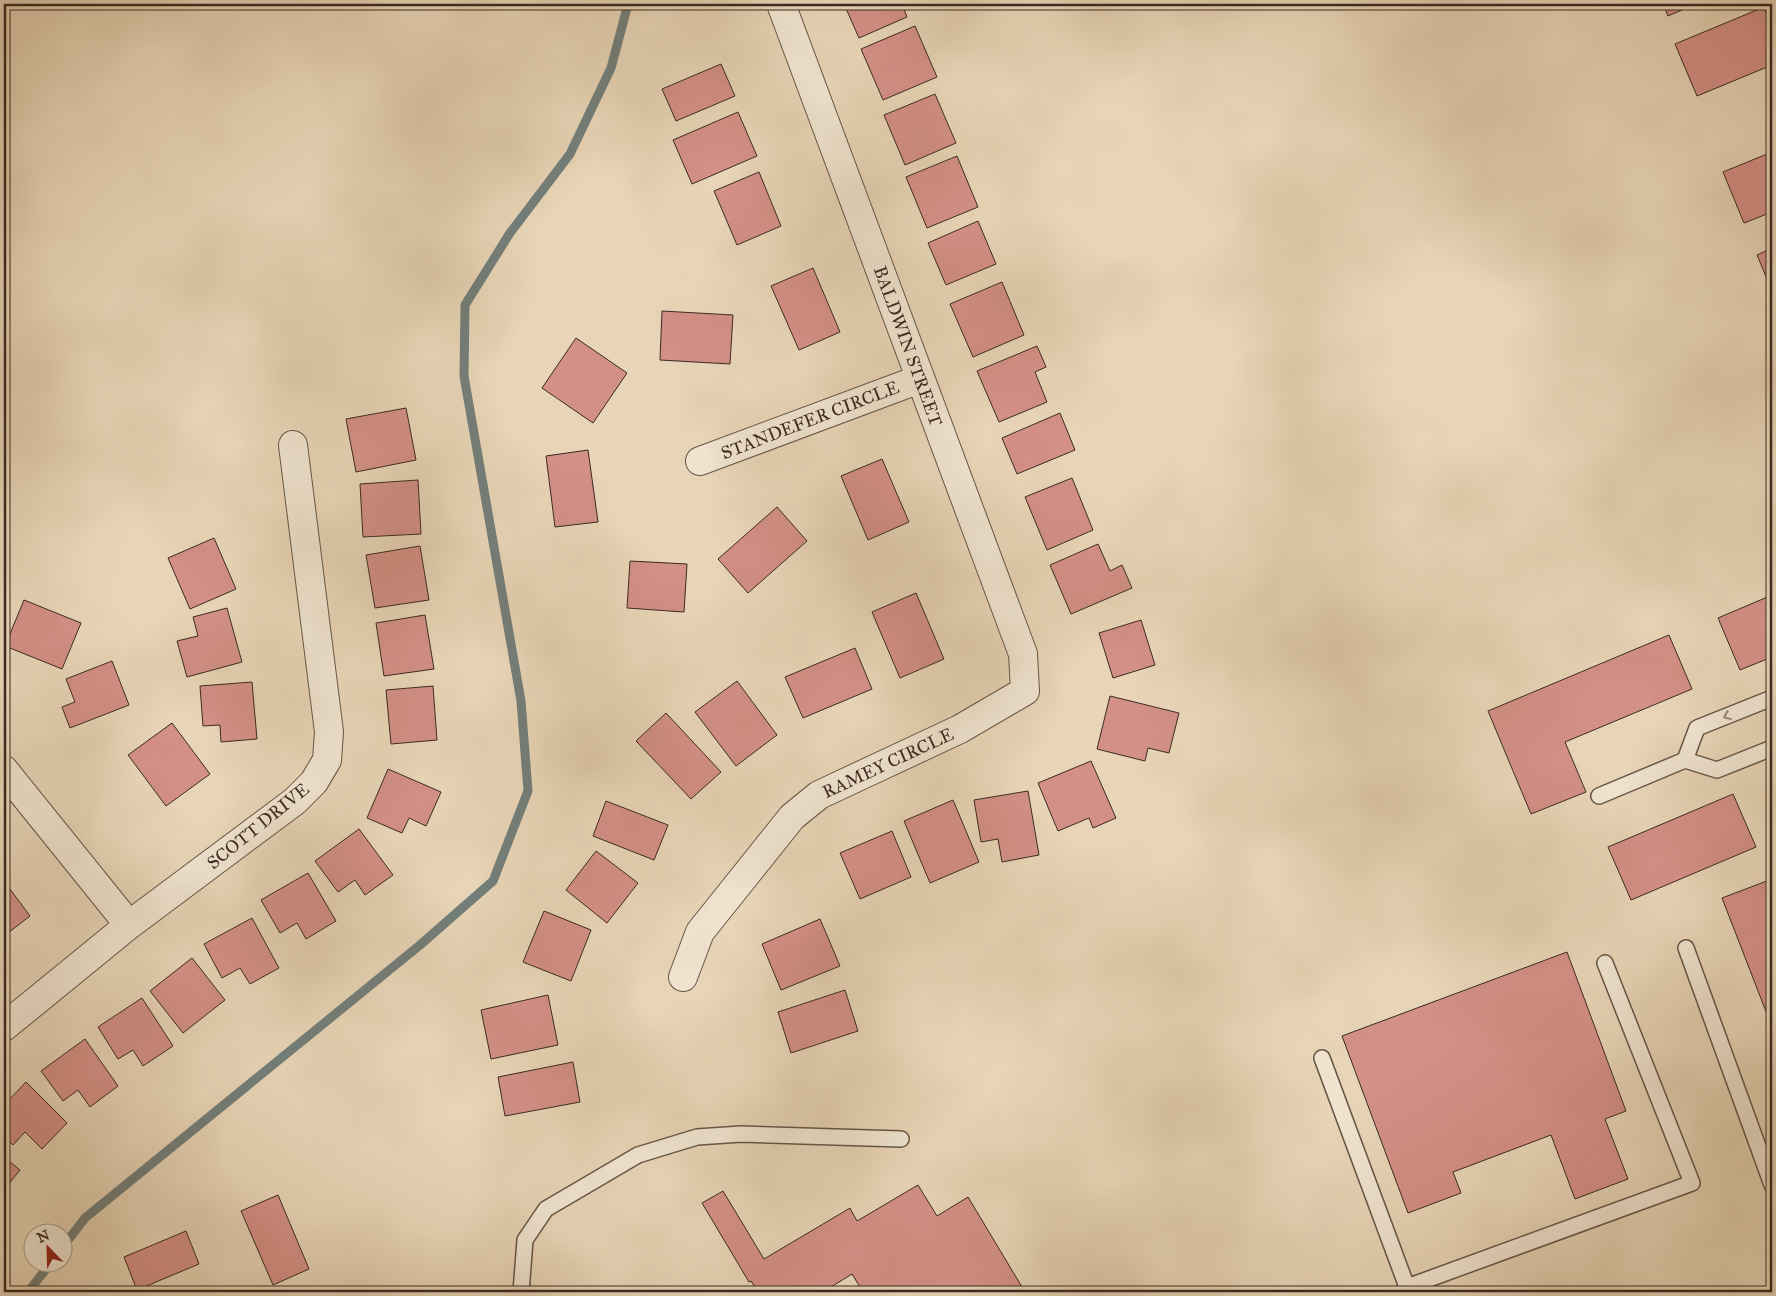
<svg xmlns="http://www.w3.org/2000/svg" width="1776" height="1296" viewBox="0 0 1776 1296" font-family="'IM FELL Great Primer',serif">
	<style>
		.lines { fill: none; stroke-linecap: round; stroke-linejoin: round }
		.stream { stroke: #737f7b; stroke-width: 9 }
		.building { fill: #d39086; stroke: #3a2a22 }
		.service-casing { stroke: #665547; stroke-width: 18 }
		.minor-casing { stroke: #665547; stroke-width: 30 }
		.service { stroke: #f0e4d0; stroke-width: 15 }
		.minor { stroke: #f0e4d0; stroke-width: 28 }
		.oneway { stroke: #958779 }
		.labels { text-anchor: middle; stroke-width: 4; stroke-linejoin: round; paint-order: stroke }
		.street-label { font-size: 18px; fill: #3a2a22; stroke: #f0e4d0 }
	</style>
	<rect width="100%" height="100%" fill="#e8d5b7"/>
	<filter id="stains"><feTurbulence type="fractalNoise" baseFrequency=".004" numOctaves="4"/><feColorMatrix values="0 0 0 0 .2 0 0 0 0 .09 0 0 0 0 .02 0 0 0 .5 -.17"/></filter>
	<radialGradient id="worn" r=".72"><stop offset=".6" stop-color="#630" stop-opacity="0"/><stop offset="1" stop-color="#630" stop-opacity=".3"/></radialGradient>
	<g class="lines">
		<path class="stream" d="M62,1248L85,1218L420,945L493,881L528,791L521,701L464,376L465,305L510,233L570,154L611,68L628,4
			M28,1292L50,1264"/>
	</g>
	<path class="building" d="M844,4H902L907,17L859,38Z
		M1663,4H1696L1668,16Z
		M1764,7L1772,28V65L1697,96L1675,44Z
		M915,26L937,77L883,100L861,49Z
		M721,64L735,96L676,121L662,89Z
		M935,94L956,143L905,165L884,115Z
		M738,112L757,156L692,184L673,140Z
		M1772,152V212L1744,223L1723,172Z
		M957,156L978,207L927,228L906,177Z
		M759,172L781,226L737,245L714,191Z
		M978,221L996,264L946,285L928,243Z
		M1772,248V291L1757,255Z
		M813,268L840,332L799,350L771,286Z
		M1002,282L1024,335L973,357L950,304Z
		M662,311L733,315L730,364L660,360Z
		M576,338L627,373L593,423L542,388Z
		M1037,346L1046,367L1035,372L1047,402L999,422L977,371Z
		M406,408L416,460L356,472L346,419Z
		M1060,413L1075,450L1017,474L1002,438Z
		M588,450L598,522L555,527L546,456Z
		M882,459L909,522L868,540L841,476Z
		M1072,478L1093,530L1047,550L1025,497Z
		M418,480L421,534L363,537L360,484Z
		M777,507L807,541L748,593L718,559Z
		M214,538L236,589L190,609L168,558Z
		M1098,544L1110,571L1122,565L1132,588L1071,614L1050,565Z
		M420,546L429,600L375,608L366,555Z
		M630,561L687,564L684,612L627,608Z
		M916,593L944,659L900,678L872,612Z
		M1772,595V657L1740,670L1718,618Z
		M24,600L81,623L62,669L5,646Z
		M227,608L242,662L187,677L177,641L198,636L193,617Z
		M425,615L434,669L384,676L376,623Z
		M1141,620L1155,665L1113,678L1099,633Z
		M1669,635L1692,689L1565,742L1586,792L1531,814L1488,711Z
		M855,648L872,689L803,718L785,677Z
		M112,661L129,705L70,728L62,707L75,702L66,679Z
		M737,681L777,735L736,766L695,712Z
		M252,682L257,739L221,742L220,725L203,726L200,686Z
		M433,686L437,740L391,744L386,690Z
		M1110,696L1179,713L1169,753L1148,748L1145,761L1097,749Z
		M666,713L721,772L691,799L636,741Z
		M172,723L210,774L166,806L128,755Z
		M1091,761L1116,818L1093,828L1089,818L1058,831L1038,783Z
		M388,769L441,792L426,826L409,818L402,833L367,818Z
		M1028,791L1039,855L1002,862L998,839L981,842L974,800Z
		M1733,794L1756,847L1631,900L1608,847Z
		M953,800L979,862L930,883L904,821Z
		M606,801L668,825L654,860L593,836Z
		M359,829L393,875L365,895L355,880L338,892L315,861Z
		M892,831L911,877L860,899L840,853Z
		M596,851L638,883L607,923L566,890Z
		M308,873L336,921L306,939L297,923L280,933L261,900Z
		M1772,879V1027L1722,898Z
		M4,881L30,916L4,936Z
		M544,911L591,930L571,981L523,962Z
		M252,918L279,968L250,984L240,968L222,978L204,944Z
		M820,919L840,966L781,990L762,944Z
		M1567,952L1626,1111L1605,1119L1628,1179L1575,1199L1551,1135L1453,1172L1461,1193L1408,1213L1342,1036Z
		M192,958L225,1000L183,1033L150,991Z
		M845,990L858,1031L791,1053L778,1012Z
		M548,995L558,1045L491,1059L481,1010Z
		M142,998L173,1046L143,1066L133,1050L118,1059L98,1027Z
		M85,1039L118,1086L90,1107L78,1090L63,1101L41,1071Z
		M573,1062L580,1102L505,1116L498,1077Z
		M26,1082L67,1123L42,1149L25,1132L13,1145L4,1136V1105Z
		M4,1157L20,1170L4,1190Z
		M918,1185L937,1216L968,1197L1025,1292H863L852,1274L823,1292H758L751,1281L749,1282L702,1203L723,1191L764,1259L850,1208L857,1221Z
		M278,1195L309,1269L273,1285L241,1211Z
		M186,1231L199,1264L137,1290L124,1257Z"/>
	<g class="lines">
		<defs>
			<path id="service" d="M1772,698L1697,728L1685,760L1717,770L1772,748
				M1599,796L1685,760
				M1686,948L1772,1185
				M1322,1058L1407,1287V1292
				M1407,1287L1692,1183L1605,963
				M521,1292L525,1240L546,1209L638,1155L697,1137L741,1134L901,1139"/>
			<path id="minor" d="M700,461L920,379
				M4,770L129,925
				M683,977L700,932L792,817L819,795L960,729L1025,691L1023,654L781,4
				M4,1027L129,925L295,801L314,782L327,760L329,732L293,445"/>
		</defs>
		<use href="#service" class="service-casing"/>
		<use href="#minor" class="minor-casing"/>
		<use href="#service" class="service"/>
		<use href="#minor" class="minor"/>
	</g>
	<defs><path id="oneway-chevron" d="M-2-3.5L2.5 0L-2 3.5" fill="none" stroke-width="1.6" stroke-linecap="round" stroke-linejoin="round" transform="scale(1.25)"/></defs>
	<use class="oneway" href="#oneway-chevron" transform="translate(1727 716) rotate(158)"/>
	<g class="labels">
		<g class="street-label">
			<text transform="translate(908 346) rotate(70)" y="6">BALDWIN STREET</text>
			<text transform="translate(810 420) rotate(-21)" y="6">STANDEFER CIRCLE</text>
			<text transform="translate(888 763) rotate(-25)" y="6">RAMEY CIRCLE</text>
			<text transform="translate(258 826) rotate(-39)" y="6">SCOTT DRIVE</text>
		</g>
	</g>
	<rect width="1776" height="1296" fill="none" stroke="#e8d5b7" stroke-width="20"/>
	<rect x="5" y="5" width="1766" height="1286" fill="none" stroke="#3a2a22" stroke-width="2.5"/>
	<rect x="10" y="10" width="1756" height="1276" fill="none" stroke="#3a2a22"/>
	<g transform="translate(48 1248) rotate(337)"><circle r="24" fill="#f0e4d0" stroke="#a79a8a"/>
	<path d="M0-4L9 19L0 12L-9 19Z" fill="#8f2418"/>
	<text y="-8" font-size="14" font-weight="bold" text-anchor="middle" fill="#3a2a22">N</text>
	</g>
	<rect width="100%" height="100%" filter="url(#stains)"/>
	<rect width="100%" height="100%" fill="url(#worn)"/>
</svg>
